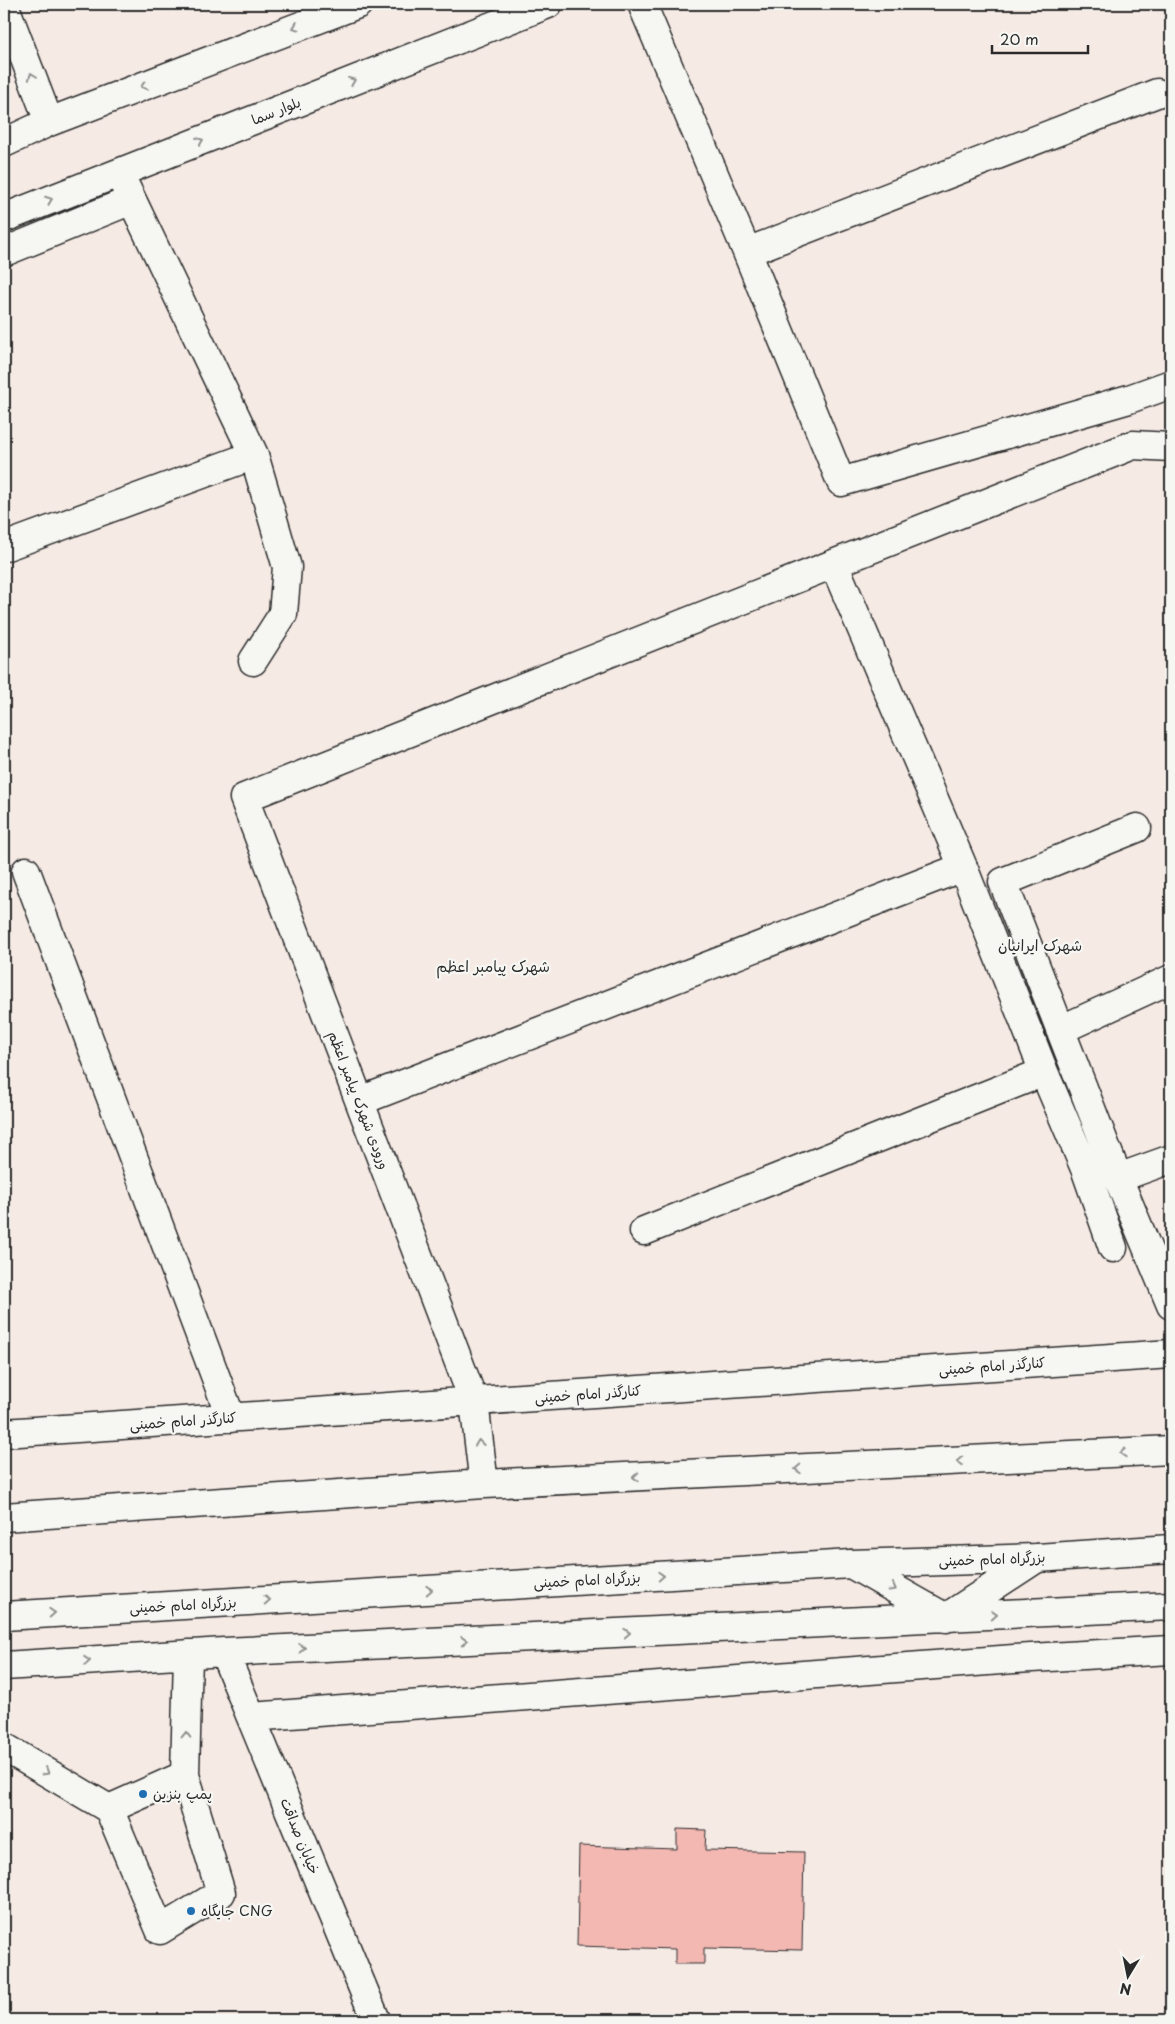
<svg xmlns="http://www.w3.org/2000/svg" width="1175" height="2024" viewBox="0 0 1175 2024" font-family="'Playpen Sans','Playpen Sans Arabic',sans-serif">
	<style>
		.building { fill: #f4b8b2; stroke: #2b2b2b }
		.lines { fill: none; stroke-linecap: round; stroke-linejoin: round }
		.minor-casing { stroke: #2b2b2b; stroke-width: 31 }
		.highway-casing { stroke: #2b2b2b; stroke-width: 31 }
		.minor { stroke: #f6f6f2; stroke-width: 28 }
		.highway { stroke: #f6f6f2; stroke-width: 28 }
		.oneway { stroke: #90908e }
		.poi-dot { fill: #1f6fb2; stroke: #f6f6f2; stroke-width: 2 }
		.labels { text-anchor: middle; stroke-width: 4.5; stroke-linejoin: round; paint-order: stroke }
		.street-label { font-size: 14px; fill: #2b2b2b; stroke: #f6f6f2 }
		.poi-label { font-size: 14px; fill: #2b2b2b; stroke: #f6f6f2; text-anchor: start }
		.neighbourhood-label { font-size: 15px; fill: #2b2b2b; stroke: #f6f6f2 }
	</style>
	<rect width="100%" height="100%" fill="#f6eae5"/>
	<filter id="ink" filterUnits="userSpaceOnUse"><feTurbulence type="fractalNoise" baseFrequency=".02" numOctaves="2"/><feDisplacementMap in="SourceGraphic" scale="10" xChannelSelector="R" yChannelSelector="G"/><feConvolveMatrix kernelMatrix="1 2 1 2 8 2 1 2 1" color-interpolation-filters="sRGB"/></filter>
	<g filter="url(#ink)">
		<path class="building" d="M677,1829L706,1830L705,1850L804,1852L802,1950L704,1948V1964H675V1949L577,1946L579,1846L677,1849Z"/>
		<g class="lines">
			<defs>
				<path id="minor" d="M4,4L49,122
					M642,4L747,252L841,482L1129,399L1171,384
					M4,143L49,122L358,4
					M119,173L254,455L287,567L283,614L253,661
					M4,218L548,4
					M4,252L132,200
					M747,252L1157,93
					M4,547L254,455
					M834,564L963,867L1044,1072L1086,1171L1113,1248
					M1137,828L1003,882L1118,1178L1171,1305
					M26,871L231,1418
					M1060,1030L1171,979
					M360,1101L963,867
					M1118,1178L1171,1159
					M644,1231L1044,1072
					M474,1402L244,798L1133,445L1171,447
					M4,1433L1171,1354
					M851,1564L946,1618
					M947,1617L1037,1558
					M224,1652L376,2020
					M4,1666L224,1652L1171,1606
					M251,1717L1014,1659L1171,1650
					M4,1747L109,1809L185,1775L188,1654
					M109,1809L160,1930L221,1893L185,1775"/>
				<path id="highway" d="M474,1402L484,1484
					M4,1517L484,1484L1171,1450
					M4,1616L851,1564L1037,1558L1171,1549"/>
			</defs>
			<use href="#minor" class="minor-casing"/>
			<use href="#highway" class="highway-casing"/>
			<use href="#minor" class="minor"/>
			<use href="#highway" class="highway"/>
		</g>
		<defs><path id="oneway-chevron" d="M-2-3.5L2.5 0L-2 3.5" fill="none" stroke-width="1.6" stroke-linecap="round" stroke-linejoin="round" transform="scale(1.25)"/></defs>
		<g class="oneway">
			<use href="#oneway-chevron" transform="translate(296 27) rotate(159)"/>
			<use href="#oneway-chevron" transform="translate(32 76) rotate(-111)"/>
			<use href="#oneway-chevron" transform="translate(352 81) rotate(-22)"/>
			<use href="#oneway-chevron" transform="translate(144 86) rotate(159)"/>
			<use href="#oneway-chevron" transform="translate(200 141) rotate(-22)"/>
			<use href="#oneway-chevron" transform="translate(49 200) rotate(-21)"/>
			<use href="#oneway-chevron" transform="translate(479 1443) rotate(-97)"/>
			<use href="#oneway-chevron" transform="translate(1123 1453) rotate(177)"/>
			<use href="#oneway-chevron" transform="translate(960 1461) rotate(177)"/>
			<use href="#oneway-chevron" transform="translate(798 1469) rotate(177)"/>
			<use href="#oneway-chevron" transform="translate(636 1477) rotate(177)"/>
			<use href="#oneway-chevron" transform="translate(661 1576) rotate(-3)"/>
			<use href="#oneway-chevron" transform="translate(893 1588) rotate(29)"/>
			<use href="#oneway-chevron" transform="translate(429 1590) rotate(-3)"/>
			<use href="#oneway-chevron" transform="translate(267 1600) rotate(-3)"/>
			<use href="#oneway-chevron" transform="translate(52 1613) rotate(-3)"/>
			<use href="#oneway-chevron" transform="translate(994 1615) rotate(-3)"/>
			<use href="#oneway-chevron" transform="translate(627 1633) rotate(-3)"/>
			<use href="#oneway-chevron" transform="translate(464 1641) rotate(-3)"/>
			<use href="#oneway-chevron" transform="translate(302 1648) rotate(-3)"/>
			<use href="#oneway-chevron" transform="translate(87 1661) rotate(-4)"/>
			<use href="#oneway-chevron" transform="translate(186 1735) rotate(-89)"/>
			<use href="#oneway-chevron" transform="translate(46 1772) rotate(31)"/>
		</g>
	</g>
	<g class="poi-dot">
		<circle cx="143" cy="1794" r="5"/>
		<circle cx="191" cy="1911" r="5"/>
	</g>
	<g class="labels">
		<g class="street-label">
			<text transform="translate(276 111) rotate(-22)" y="5">بلوار سما</text>
			<text transform="translate(359 1100) rotate(69)" y="5">ورودی شهرک پیامبر اعظم</text>
			<text transform="translate(992 1366) rotate(-4)" y="5">کنارگذر امام خمینی</text>
			<text transform="translate(588 1394) rotate(-4)" y="5">کنارگذر امام خمینی</text>
			<text transform="translate(183 1421) rotate(-4)" y="5">کنارگذر امام خمینی</text>
			<text transform="translate(992 1559) rotate(-2)" y="5">بزرگراه امام خمینی</text>
			<text transform="translate(587 1580) rotate(-3)" y="5">بزرگراه امام خمینی</text>
			<text transform="translate(183 1605) rotate(-3)" y="5">بزرگراه امام خمینی</text>
			<text transform="translate(300 1836) rotate(68)" y="5">خیابان صداقت</text>
		</g>
		<g class="poi-label">
			<text x="153" y="1799">پمپ بنزین</text>
			<text x="201" y="1916">جایگاه CNG</text>
		</g>
		<g class="neighbourhood-label">
			<text x="1040" y="951">شهرک ایرانیان</text>
			<text x="493" y="972">شهرک پیامبر اعظم</text>
		</g>
	</g>
	<rect width="1175" height="2024" fill="none" stroke="#f6f6f2" stroke-width="20"/>
	<rect x="10" y="10" width="1155" height="2004" fill="none" stroke="#2b2b2b" stroke-width="2" filter="url(#ink)"/>
	<g transform="translate(1128 1976) rotate(190)" stroke="#f6f6f2" stroke-width="4" paint-order="stroke">
	<path d="M0-4L9 19L0 12L-9 19Z" fill="#2b2b2b"/>
	<text y="-8" font-size="14" font-weight="bold" text-anchor="middle" fill="#2b2b2b">N</text>
	</g>
	<path d="M992 45v8h96v-8" fill="none" stroke="#2b2b2b" stroke-width="2.5"/>
	<text x="1000" y="45" font-size="15" fill="#2b2b2b" stroke="#f6f6f2" stroke-width="4" paint-order="stroke">20 m</text>
</svg>
